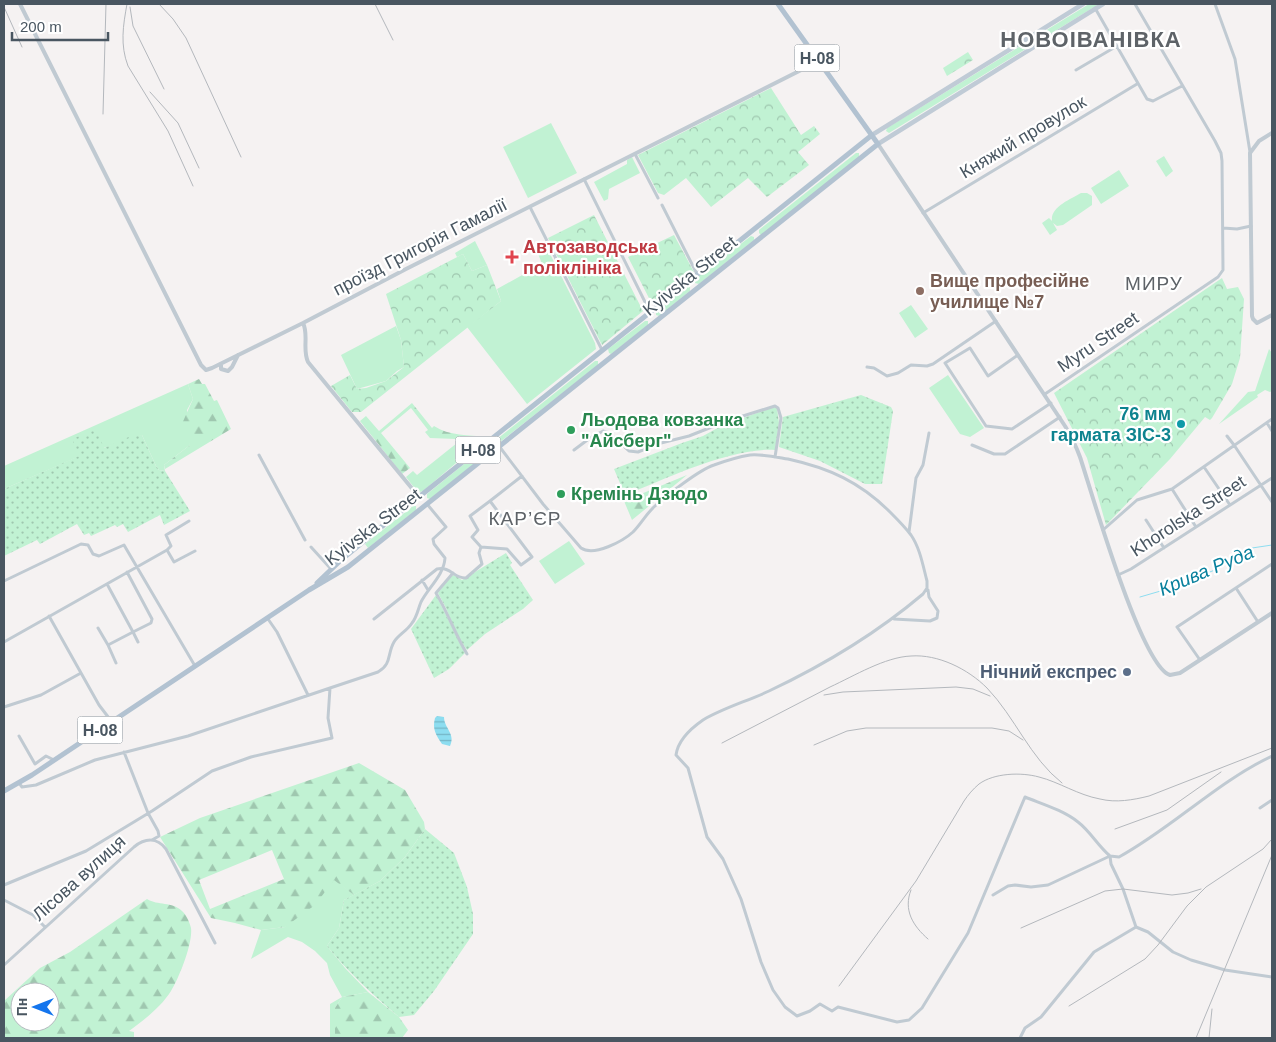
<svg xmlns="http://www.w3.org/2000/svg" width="1276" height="1042" viewBox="0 0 1276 1042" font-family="Helvetica,sans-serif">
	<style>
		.grass { fill: #c1f2d3 }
		.forest { fill: url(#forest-firs); fill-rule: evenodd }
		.park { fill: url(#park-crowns) }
		.garden { fill: url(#garden-dots) }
		.water { fill: url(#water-rules) }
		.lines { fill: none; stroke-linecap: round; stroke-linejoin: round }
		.stream { stroke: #8dddf0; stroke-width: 1 }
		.minor { stroke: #c0cad2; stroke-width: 3 }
		.tertiary { stroke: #c0cad2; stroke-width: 4 }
		.secondary { stroke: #c0cbd6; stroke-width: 4.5 }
		.primary { stroke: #b2c2d1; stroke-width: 5 }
		.rail { stroke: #b4b8bd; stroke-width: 1 }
		.health-dot { fill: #e0444e; stroke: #fff; stroke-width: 2 }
		.education-dot { fill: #8d6e63; stroke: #fff; stroke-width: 2 }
		.culture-dot { fill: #0f9aa8; stroke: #fff; stroke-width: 2 }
		.leisure-dot { fill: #2e9e5b; stroke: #fff; stroke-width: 2 }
		.service-dot { fill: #5c6f8a; stroke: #fff; stroke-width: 2 }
		.labels { text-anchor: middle; stroke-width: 4.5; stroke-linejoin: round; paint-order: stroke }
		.shield { fill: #fff; stroke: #808990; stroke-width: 1 }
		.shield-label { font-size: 16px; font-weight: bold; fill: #495661 }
		.street-label { font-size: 18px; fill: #495661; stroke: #fff }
		.health-label { font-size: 18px; font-weight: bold; fill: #be3a42; stroke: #fff; text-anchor: start }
		.education-label { font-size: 18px; font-weight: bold; fill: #785e54; stroke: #fff; text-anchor: start }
		.culture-label { font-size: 18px; font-weight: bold; fill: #0d838f; stroke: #fff; text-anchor: end }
		.leisure-label { font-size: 18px; font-weight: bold; fill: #27864d; stroke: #fff; text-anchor: start }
		.service-label { font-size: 18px; font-weight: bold; fill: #4e5e75; stroke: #fff; text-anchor: end }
		.neighbourhood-label { font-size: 19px; letter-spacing: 1px; fill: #5e6368; stroke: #fff }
		.water-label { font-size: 19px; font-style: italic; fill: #08809d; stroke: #fff }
		.district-label { font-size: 22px; font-weight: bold; letter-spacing: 1px; fill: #5e6368; stroke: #fff }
	</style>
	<defs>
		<pattern id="forest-firs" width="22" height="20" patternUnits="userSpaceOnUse" patternTransform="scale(1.25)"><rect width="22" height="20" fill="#c1f2d3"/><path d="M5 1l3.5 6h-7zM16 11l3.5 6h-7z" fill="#9fc7af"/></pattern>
		<pattern id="park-crowns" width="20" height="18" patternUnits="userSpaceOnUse" patternTransform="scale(1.25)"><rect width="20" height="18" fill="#c1f2d3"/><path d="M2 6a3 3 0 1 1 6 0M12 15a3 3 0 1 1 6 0" fill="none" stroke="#9fc7af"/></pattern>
		<pattern id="garden-dots" width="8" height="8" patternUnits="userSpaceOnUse" patternTransform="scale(1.25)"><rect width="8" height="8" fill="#c1f2d3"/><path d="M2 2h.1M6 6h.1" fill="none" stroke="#9fc7af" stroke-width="1.8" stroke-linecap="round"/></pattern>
		<pattern id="water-rules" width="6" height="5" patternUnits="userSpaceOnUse" patternTransform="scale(1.25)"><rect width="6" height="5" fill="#8dddf0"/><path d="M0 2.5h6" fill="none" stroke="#75b6c6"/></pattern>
	</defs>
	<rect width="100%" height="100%" fill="#f5f2f2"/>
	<path class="grass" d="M1089,4H1099L889,133L886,131L887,128Z
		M551,123L577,173L528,198L503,147Z
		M856,153H859V157L761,235L759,233V230Z
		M1164,156L1173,171L1166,177L1156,161Z
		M632,157L640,173L609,189L608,199L604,201L594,182L627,164V160Z
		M1119,170L1129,186L1101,204L1091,188Z
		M1081,193H1087L1092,196V205L1063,225L1057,226L1053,223L1057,230L1050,235L1042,223L1049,218L1052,221C1050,207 1071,199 1081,193Z
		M751,236L754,237V240L699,284L695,283V279Z
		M475,241L487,265L472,271L463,254L457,257L455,253Z
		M546,246L595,343L596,349L527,404L467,327L501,301L497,289L542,264L537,251Z
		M687,287H690V291L659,316L656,315V311Z
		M911,305L928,329L915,338L899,313Z
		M645,321H648V325L611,354L609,353L608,349Z
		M396,326L401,340L404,367L397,371L386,381L357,389L341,355Z
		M1269,349L1272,353V391L1270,392L1265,390L1257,395L1258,397L1219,424L1248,392L1255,391Z
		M595,361H598V365L500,442L498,441L497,439Z
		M948,375L984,428L970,437L960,434L929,388Z
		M188,384L193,399L187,410L190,445L164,465L165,471L159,470L156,466L142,435L80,456L4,489V466Z
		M457,443H472L475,447L423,491L420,492L416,490L406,477L413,471L417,475Z
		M490,443L494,444V448L430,499L427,498V494Z
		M413,506H416V510L368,548L365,544Z
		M569,541L585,564L555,584L539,561Z
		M310,859L354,895L344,900L339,928L327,946L345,968L368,992L342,997L335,1008V1038H330V1004L342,997L330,975L327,963L315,951L302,942L288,937L251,959L261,930L285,927Z"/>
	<path class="forest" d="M199,379L202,384H205L214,401L217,400L231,429L165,469L164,465L190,445L181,426L193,399L188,384Z
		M412,403L432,428L434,426C449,436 469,435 486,437V439L483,440L430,438L425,432L428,430L411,408L381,433L410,468L402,474L360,421L366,416L379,431Z
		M687,475L632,520L624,501Z
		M359,763L405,790L424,822L425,829L405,857L380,881L354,895L334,880L315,905L285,927L261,930L235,923L211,918L160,837L200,818ZM272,850L284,879L210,909L199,880Z
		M147,899C158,906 172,901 182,911C186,914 190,923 191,928C193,943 179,978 171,991C161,1007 144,1020 129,1031L134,1032V1038H4V1001L40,968L70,952ZM20,992H50V1022H20Z
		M368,992L399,1017L408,1030L402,1038H335V1008L342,997Z"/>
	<path class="park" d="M968,52L973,60L947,76L943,68Z
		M771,88L801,135L814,126L820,134L798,152L809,165L767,197L748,178L711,207L686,178L664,195L658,193L638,155Z
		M594,215L643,311L602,345L548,238Z
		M674,235L694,272L652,304L628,257Z
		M463,254L472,271L487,265L501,301L361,412H352L331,386L350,375L357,389L366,388L386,381L404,367L401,340L386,294Z
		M1222,278L1227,289L1238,287L1244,299L1240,358L1232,384L1212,418L1210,420L1205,417L1170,459L1106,525L1087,458L1054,393Z"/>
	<path class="garden" d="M861,395L891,407L893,411L882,484H865L820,461L779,447L783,417Z
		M774,407L777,408L779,423L775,450C732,447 665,479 625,495L614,469L682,443L703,436L723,425Z
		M96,429L104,448L131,436L142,435L156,466L159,470L165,471L190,511L164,525L160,515L128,532L123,524L117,527L115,525L91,536L89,533L84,535L77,524L40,544L37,540L4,556V489L79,456L72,439Z
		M506,553L512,563L510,565L533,600L523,609L485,634L467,650L457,635L446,608L438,593L450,577L454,575L462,580Z
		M436,595L465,653L449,669L434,678L411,629Z
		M425,829L454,853L467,887L473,914V934L434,991L414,1015L399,1017C373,995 349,973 327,946L339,928L344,900L380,881L405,857Z"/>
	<path class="water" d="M437,716L444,717C444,728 456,734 450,746L442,744C436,735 432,729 435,718Z"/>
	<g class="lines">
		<path class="stream" d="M1140,597L1164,590L1220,568L1229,560L1252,548L1272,545"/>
		<path class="minor" d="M1215,4L1235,59L1250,152
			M1095,8L1147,99L1153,101L1182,86
			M1076,70L1117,46
			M635,154L658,198
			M584,179L650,312
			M662,205L697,274
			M530,207L602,350
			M923,213L1137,84
			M1223,228L1237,229L1251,226
			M1018,355L988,376L970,348L945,363L986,426L1012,429L1051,403
			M867,367L874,368L887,376L898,373L911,365L927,366L933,364L996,321
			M1045,394L1218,277L1223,270L1222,161L1221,153L1215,141L1135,4
			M1267,423L1272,431
			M1227,436L1234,445L1272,502
			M972,445L994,454H1005L1060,417
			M499,446L543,504L581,548C594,557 623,541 633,532C641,524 646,514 655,506C667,495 699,470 714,465C725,461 738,457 750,455C763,454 776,457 788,459C829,468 860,482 890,512C897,519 905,527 911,535C920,548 923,566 927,581V588L923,594C877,633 824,665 769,691C748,701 723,708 703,720C690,729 678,740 676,755L688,768L707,837L723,859L741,899L761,962L773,990L785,1007L797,1016L810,1011L820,1004L832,1011L838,1007L897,1022L909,1020L922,1008L968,933L1025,797C1042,804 1063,810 1078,822C1090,831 1098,846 1110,856L1111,864L1123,889L1136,927L1148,932L1173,952L1191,960L1225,970L1272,977
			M574,450L590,438L603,431L609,433L629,451L638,452L657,444L689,436L727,421L775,406L778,408L781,418L775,457
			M259,455L305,540
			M1204,467L1230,505
			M1172,489L1196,527
			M490,501L470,516L478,530L472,537L481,547L507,549L521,565L532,557L490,501L522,476
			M1146,520L1164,548
			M1103,530L1137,500L1172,489L1272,419
			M909,532L916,478L923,465L929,433
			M311,547L331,569
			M167,550L171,546L166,535L189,521
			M127,572L152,619L151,623L133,632L138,642
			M453,573L436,593C448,613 455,634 467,654
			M1118,575L1131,569L1272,478
			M422,580L428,590
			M4,581L81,544L88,545L93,554L99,556L124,545L195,666
			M1236,588L1258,622
			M49,616L99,705L112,722
			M268,619L277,632L308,695
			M374,619L437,569C451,566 454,579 466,578L482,564L479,553L481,547
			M894,619L930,621L937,618L938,611L929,597L928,590
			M98,628L108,645L133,632L107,584
			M4,642L167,550L174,562L195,551
			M108,645L116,663
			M1200,660L1177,627L1272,564
			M330,688L378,672C392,664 387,654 394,642C398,635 407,631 412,623C417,617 418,609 421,602C428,588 444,575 445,558L434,544L433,539L446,527L427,504
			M4,707L41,695L81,673
			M19,736L35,764L46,756L54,760
			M124,752L148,813L158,831L159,836L152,840
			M1260,808L1272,800
			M4,885L86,851L152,811L212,771L251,757L332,738L328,718L330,688L188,736L95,760L36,785L22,787L19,783
			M993,895L1008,886L1015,885L1031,887L1048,885L1110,856L1119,857C1172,828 1217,782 1272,756
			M4,900L33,915L45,927
			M4,965L134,847C145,838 157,837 166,849L215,943
			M1020,1038L1025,1028L1041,1017L1094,952L1136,927"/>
		<path class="tertiary" d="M20,4L201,365L206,370L212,368L303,323L406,269L819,61
			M1272,133L1259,141L1250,153L1252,316L1253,319L1257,323L1272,315
			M878,144L1065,426C1071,436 1076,446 1080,457C1092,493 1141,666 1170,675L1180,673L1272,613
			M303,323C309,335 302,349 308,362L419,497
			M221,364V369L228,371L232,367L238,355"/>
		<path class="secondary" d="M872,135L1083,4
			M878,144L1103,4"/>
		<path class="primary" d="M317,583L341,560L380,528L872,135
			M4,791L32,775L309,590L348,567L878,144L778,4"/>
		<path class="rail" d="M127,4C123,26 120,45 128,66L168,131L193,186
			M159,4L173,19L186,38L241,157
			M375,4L393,40
			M4,7L22,47
			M130,7L133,26L164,89
			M150,92L178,123L199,168
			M103,114L106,4
			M824,695L843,692L956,687L973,689L990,696
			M722,743C758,724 794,706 830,687C854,676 885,657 911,656C938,654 968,669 987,688C1015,717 1030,758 1062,783
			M814,745L847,731L866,728H992L1009,731L1023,740
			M1115,829L1167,810L1221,772
			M911,890C903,910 913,926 928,939
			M1021,928L1105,891L1123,889L1172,895L1188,893L1201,889
			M839,986L916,881L964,801C968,795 973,789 979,784C994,773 1021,772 1039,777C1059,782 1078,795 1100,799C1116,803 1133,800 1149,796L1272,748
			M1069,1006L1145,959L1158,945L1187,906L1206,887L1263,849L1272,839
			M1196,1038L1272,855
			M1209,1038L1212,1009"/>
	</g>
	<path class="health-dot" d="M509.5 249.5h5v5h5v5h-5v5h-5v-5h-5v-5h5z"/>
	<circle class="education-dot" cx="920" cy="291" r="5"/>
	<circle class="culture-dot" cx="1181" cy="424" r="5"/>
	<g class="leisure-dot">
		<circle cx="571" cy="430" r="5"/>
		<circle cx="561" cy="494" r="5"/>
	</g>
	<circle class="service-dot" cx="1127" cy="672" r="5"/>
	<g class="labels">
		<g class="shield">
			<rect x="794.5" y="44.5" width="45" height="27" rx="4"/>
			<rect x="455.5" y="436.5" width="45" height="27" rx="4"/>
			<rect x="77.5" y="716.5" width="45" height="27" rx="4"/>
		</g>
		<g class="shield-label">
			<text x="817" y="64">Н-08</text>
			<text x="478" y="456">Н-08</text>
			<text x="100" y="736">Н-08</text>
		</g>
		<g class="street-label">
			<text transform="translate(1023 137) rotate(-31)" y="6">Княжий провулок</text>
			<text transform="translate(420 247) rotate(-27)" y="6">проїзд Григорія Гамалії</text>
			<text transform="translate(690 276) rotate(-39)" y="6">Kyivska Street</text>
			<text transform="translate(1098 342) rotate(-34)" y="6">Myru Street</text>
			<text transform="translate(1188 516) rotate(-33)" y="6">Khorolska Street</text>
			<text transform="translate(373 527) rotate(-37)" y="6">Kyivska Street</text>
			<text transform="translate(79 878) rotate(-42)" y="6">Лісова вулиця</text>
		</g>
		<g class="health-label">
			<text x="523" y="253">Автозаводська<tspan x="523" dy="21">поліклініка</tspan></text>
		</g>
		<g class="education-label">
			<text x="930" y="287">Вище професійне<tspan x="930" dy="21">училище №7</tspan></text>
		</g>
		<g class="culture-label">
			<text x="1171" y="420">76 мм<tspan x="1171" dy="21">гармата ЗІС-3</tspan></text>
		</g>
		<g class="leisure-label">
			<text x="581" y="426">Льодова ковзанка<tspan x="581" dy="21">"Айсберг"</tspan></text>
			<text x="571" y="500">Кремінь Дзюдо</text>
		</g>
		<g class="service-label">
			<text x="1117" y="678">Нічний експрес</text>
		</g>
		<g class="neighbourhood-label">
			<text x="1154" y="290">МИРУ</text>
			<text x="525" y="525">КАР’ЄР</text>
		</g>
		<g class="water-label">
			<text transform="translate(1206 570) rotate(-23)" y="7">Крива Руда</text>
		</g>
		<g class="district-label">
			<text x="1091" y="47">НОВОІВАНІВКА</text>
		</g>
	</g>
	<rect width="1276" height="1042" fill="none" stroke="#495661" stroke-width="10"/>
	<g transform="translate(35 1007) rotate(270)"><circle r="24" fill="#ffffff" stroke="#b6bbc0"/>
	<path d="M0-4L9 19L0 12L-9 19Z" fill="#1475ed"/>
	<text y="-8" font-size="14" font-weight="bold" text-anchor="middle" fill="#495661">Пн</text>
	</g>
	<path d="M12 32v8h96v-8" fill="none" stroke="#495661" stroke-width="2.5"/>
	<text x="20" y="32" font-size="15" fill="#495661" stroke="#ffffff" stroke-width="4" paint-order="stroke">200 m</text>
</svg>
